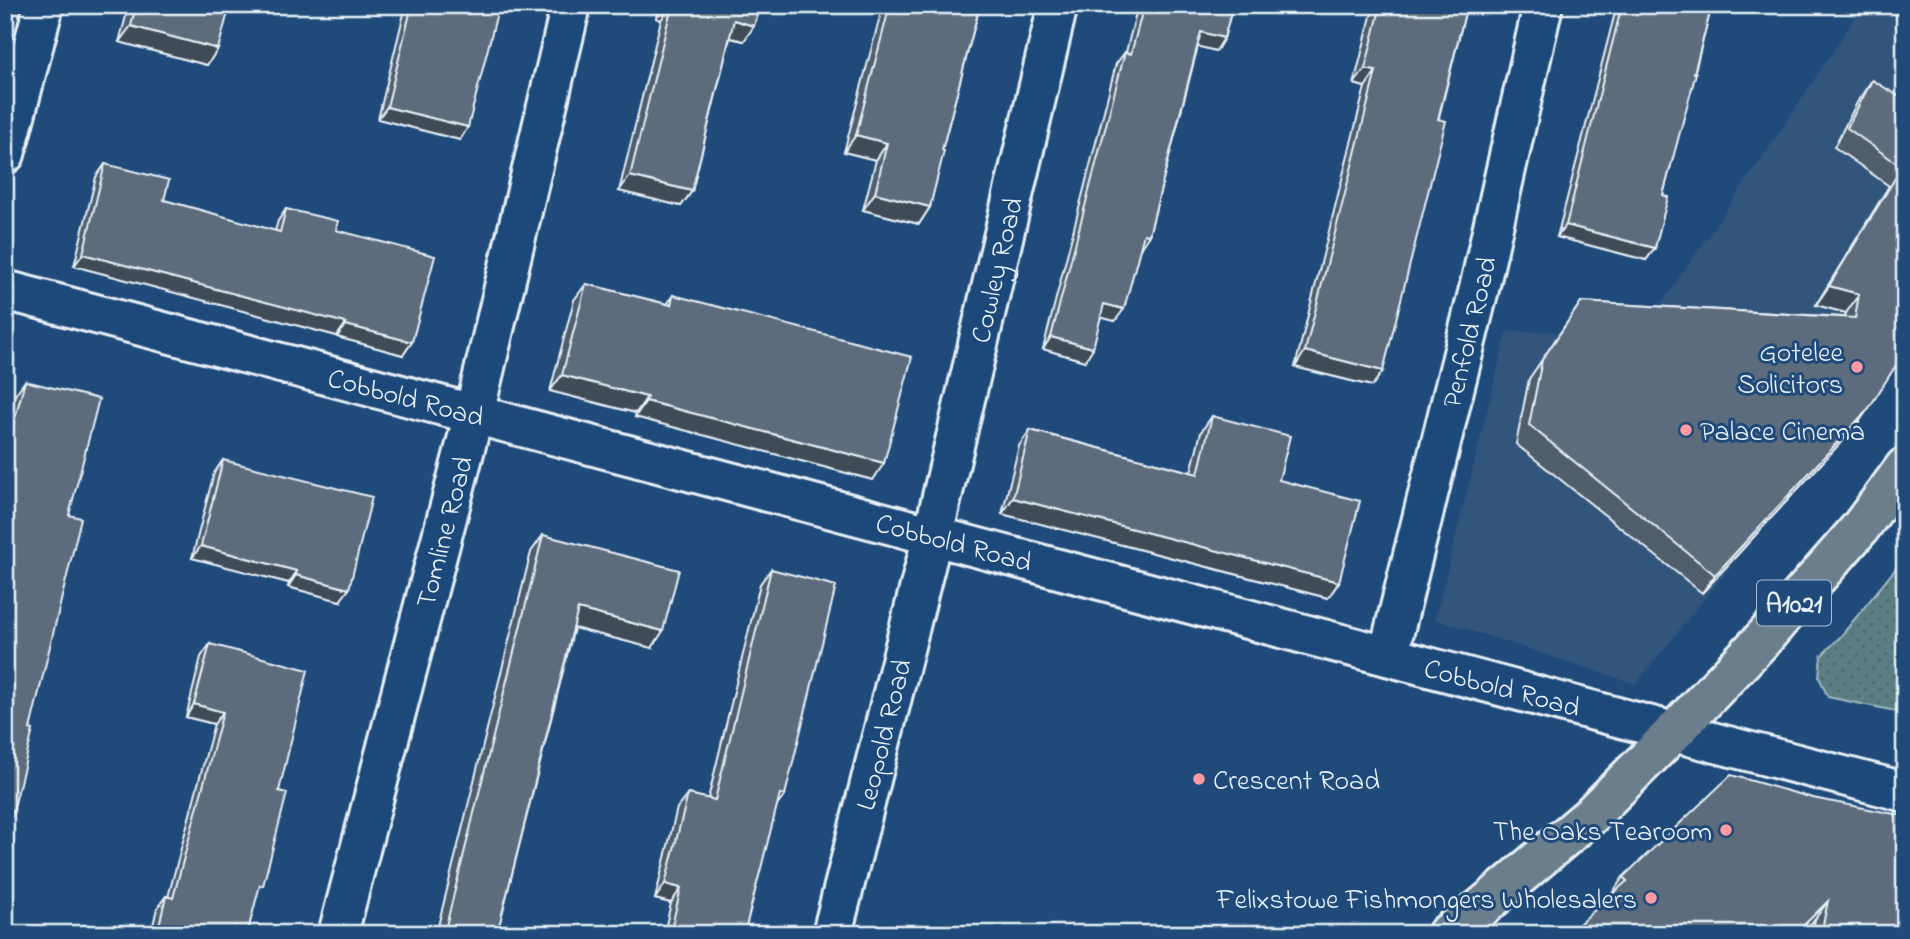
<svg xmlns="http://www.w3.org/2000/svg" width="1910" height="939" viewBox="0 0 1910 939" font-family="'Indie Flower',sans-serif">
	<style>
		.built { fill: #32547b }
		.garden { fill: url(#garden-dots); stroke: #a1b8be; stroke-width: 2 }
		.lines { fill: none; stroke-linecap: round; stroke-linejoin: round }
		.street-casing { stroke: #e8f1f8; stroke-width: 44 }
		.secondary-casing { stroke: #e8f1f8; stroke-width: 44 }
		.primary-casing { stroke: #e8f1f8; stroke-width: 44 }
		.street { stroke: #1f4a7a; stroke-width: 38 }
		.secondary { stroke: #1f4a7a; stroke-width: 38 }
		.primary { stroke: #6b7e8b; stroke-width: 38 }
		.wall { fill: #505d6c; stroke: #e8f1f8; stroke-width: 2 }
		.shaded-wall { fill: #414c58; stroke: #e8f1f8; stroke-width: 2 }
		.building { fill: #5d6c7d; stroke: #e8f1f8; stroke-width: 2 }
		.poi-dot { fill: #ff9aa2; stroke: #1f4a7a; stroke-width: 2.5 }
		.labels { text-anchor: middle; stroke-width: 6; stroke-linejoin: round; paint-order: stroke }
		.shield { fill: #1f4a7a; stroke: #acbfd2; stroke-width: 2 }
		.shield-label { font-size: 26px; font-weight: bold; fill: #e8f1f8 }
		.street-label { font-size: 28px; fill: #e8f1f8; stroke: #1f4a7a }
		.poi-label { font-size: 28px; fill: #e8f1f8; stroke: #1f4a7a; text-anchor: end }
	</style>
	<defs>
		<pattern id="garden-dots" width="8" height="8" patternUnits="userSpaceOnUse" patternTransform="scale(1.75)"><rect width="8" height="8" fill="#5a7e83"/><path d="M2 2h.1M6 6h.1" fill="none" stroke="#516669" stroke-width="1.8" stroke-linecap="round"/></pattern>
	</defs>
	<rect width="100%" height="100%" fill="#1f4a7a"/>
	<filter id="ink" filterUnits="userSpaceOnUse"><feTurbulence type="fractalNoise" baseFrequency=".0143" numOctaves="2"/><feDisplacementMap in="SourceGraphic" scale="14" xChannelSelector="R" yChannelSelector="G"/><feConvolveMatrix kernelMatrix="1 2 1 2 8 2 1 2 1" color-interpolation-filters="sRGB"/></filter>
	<g filter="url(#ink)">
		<path class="built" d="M1863,5H1905V350L1636,684L1435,619L1507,331L1641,333L1777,136Z"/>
		<path class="garden" d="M1905,557V713L1828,697L1819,677L1821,656L1841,636Z"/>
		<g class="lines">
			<defs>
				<g id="street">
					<path d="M5,154L44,5"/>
					<path id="s1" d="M5,290L1674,732"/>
					<path id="s2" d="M1388,656L1479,289L1543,5"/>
					<path id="s3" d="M338,934L474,414L571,5"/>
					<path id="s4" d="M832,934L933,535L1058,5"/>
				</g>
				<path id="secondary" d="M1674,732L1905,792"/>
				<path id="primary" d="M1447,934L1481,908L1589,817L1674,732L1762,640L1860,528L1905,467"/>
			</defs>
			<use href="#street" class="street-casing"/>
			<use href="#secondary" class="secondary-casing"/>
			<use href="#primary" class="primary-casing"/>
			<use href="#street" class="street"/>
			<use href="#secondary" class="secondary"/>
			<use href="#primary" class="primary"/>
		</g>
		<path class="wall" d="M129,5H230L207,65L119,42Z
			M406,5H499L460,140L378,119Z
			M659,5H760L744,41L730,38L692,191L681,206L619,191L661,20L656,18Z
			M883,5H980L942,150L930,207L919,224L863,210L876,160L844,152Z
			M1138,5H1233L1224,38L1216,51L1198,46L1149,235L1140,247L1115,321L1101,317L1085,361L1043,349L1116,64L1125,52H1126Z
			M1379,5H1467L1372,386L1295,367L1365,87L1354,84L1371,16Z
			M1617,5H1712L1663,195L1655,248L1646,260L1557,237Z
			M1872,80L1904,100L1905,99V351L1856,426L1702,593L1516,444L1529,379L1581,302L1845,317L1846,313L1816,305L1889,186L1834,147L1859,99Z
			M105,164L164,200L275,231L278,221L286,209L336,230L412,342L403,355L337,337V336L74,266L96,177Z
			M586,284L667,304L673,295L873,480L635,417L636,413L550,391L574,300Z
			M25,381L69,515L30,729L5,844V432L15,395Z
			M1212,416L1279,480L1339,582L1328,598L1002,514L1019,446L1030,430L1191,472L1201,432Z
			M223,460L340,601L288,587L289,583L192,558L214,473Z
			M543,535L652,648L574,628L497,934H436L531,552Z
			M771,569L776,807L744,934H664L671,903L655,899L677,808L688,794L708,799L760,584Z
			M210,644L279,791L257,894L247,934H151L157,908L166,896L168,897L214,724L186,717L201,657Z
			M1813,798L1905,934H1812L1815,919L1611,895L1623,877Z"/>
		<path class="shaded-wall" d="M665,5H671L661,20L656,18Z
			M734,20L754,26L744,41L723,36Z
			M131,26L218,49L207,65L119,42Z
			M1201,32L1224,38L1216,51L1192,45Z
			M1365,69L1376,71L1365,87L1354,84Z
			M387,107L468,127L460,140L378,119Z
			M856,135L887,143L876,160L844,152Z
			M630,176L692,191L681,206L619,191Z
			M875,193L930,207L919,224L863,210Z
			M1566,225L1655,248L1646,260L1557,237Z
			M1144,234L1149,235L1141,248L1135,246Z
			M83,254L346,323L337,336L74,266Z
			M1829,286L1859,294L1846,313L1816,305Z
			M1104,304L1124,309L1115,321L1096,316Z
			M346,325L412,342L403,355L337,337Z
			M1051,337L1093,348L1085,361L1043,349Z
			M1305,351L1383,371L1372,386L1295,367Z
			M562,375L647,397L636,413L550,391Z
			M646,401L884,463L873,480L635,417Z
			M1869,408L1856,426L1702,593L1715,575Z
			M1013,498L1339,582L1328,598L1002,514Z
			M201,546L297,571L289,583L192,558Z
			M296,575L349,589L340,601L288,587Z
			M578,609L663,631L652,648L566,626Z
			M194,704L223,712L214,724L186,717Z
			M780,794L785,795L774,810Z
			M665,884L681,888L671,903L655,899Z
			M1828,901L1815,919L1801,934H1795Z"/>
		<path class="building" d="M136,5H230L218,49L131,26Z
			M412,5H499L468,127L387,107Z
			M672,5H760L754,26L734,20L692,191L630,176Z
			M890,5H980L942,150L944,151L930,207L875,193L887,143L856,135Z
			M1144,5H1233L1224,38L1201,32L1149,235L1144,234L1124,309L1104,304L1093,348L1051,337L1125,52L1131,54Z
			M1381,5H1467L1438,119L1446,121L1383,371L1305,351L1376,71L1365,69Z
			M1622,5H1712L1694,73H1696L1663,195L1668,197L1655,248L1566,225Z
			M1872,80L1905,100V351L1869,408L1715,575L1529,425L1542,360L1581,302L1855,318L1859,294L1829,286L1902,167L1847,128Z
			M105,164L169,180L164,200L280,232L286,209L338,221L336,230L435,256L412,342L346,325V323L83,254Z
			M586,284L671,305L673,295L912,357L884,463L646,401L647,397L562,375Z
			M25,381L99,399L69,515L81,518L30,729L33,730L5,844V456Z
			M1212,416L1290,436L1279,480L1360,501L1339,582L1013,498L1030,430L1198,474Z
			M223,460L372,497L349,589L296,575L297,571L201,546Z
			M543,535L679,570L663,631L578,609L497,934H444Z
			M771,569L836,586L785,795L780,794L744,934H670L681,888L665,884L688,794L715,800Z
			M210,644L308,670L279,791L287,793L263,886L260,885L247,934H157L166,896L173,898L223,712L194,704Z
			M1731,775L1813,798L1905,816V934H1821L1828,901L1795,934H1568L1627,881L1623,877Z"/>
	</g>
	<g class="poi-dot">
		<circle cx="1857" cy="367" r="7"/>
		<circle cx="1686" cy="430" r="7"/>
		<circle cx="1199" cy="779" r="7"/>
		<circle cx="1726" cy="830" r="7"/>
		<circle cx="1651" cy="898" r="7"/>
	</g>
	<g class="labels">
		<rect class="shield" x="1757" y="580.5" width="74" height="45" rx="5"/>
		<g class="shield-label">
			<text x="1794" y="612">A1021</text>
		</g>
		<g class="street-label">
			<text dy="10" stroke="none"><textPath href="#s4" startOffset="684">Cowley Road</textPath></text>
			<text dy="10" stroke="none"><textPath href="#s2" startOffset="334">Penfold Road</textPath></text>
			<text dy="10" stroke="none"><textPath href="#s1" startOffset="415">Cobbold Road</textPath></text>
			<text dy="10" stroke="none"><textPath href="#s3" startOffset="416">Tomline Road</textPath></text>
			<text dy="10" stroke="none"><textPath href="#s1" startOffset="982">Cobbold Road</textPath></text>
			<text dy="10" stroke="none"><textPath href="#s1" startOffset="1549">Cobbold Road</textPath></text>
			<text dy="10" stroke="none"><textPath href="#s4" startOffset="206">Leopold Road</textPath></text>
		</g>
		<g class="poi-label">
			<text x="1843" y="361">Gotelee<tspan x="1843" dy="32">Solicitors</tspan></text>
			<text x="1700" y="440" text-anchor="start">Palace Cinema</text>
			<text x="1213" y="789" text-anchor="start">Crescent Road</text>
			<text x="1712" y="840">The Oaks Tearoom</text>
			<text x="1637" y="908">Felixstowe Fishmongers Wholesalers</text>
		</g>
	</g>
	<rect width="1910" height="939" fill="none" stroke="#1f4a7a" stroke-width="28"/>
	<rect x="14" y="14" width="1882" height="911" fill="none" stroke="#e8f1f8" stroke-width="2.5" filter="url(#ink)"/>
</svg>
